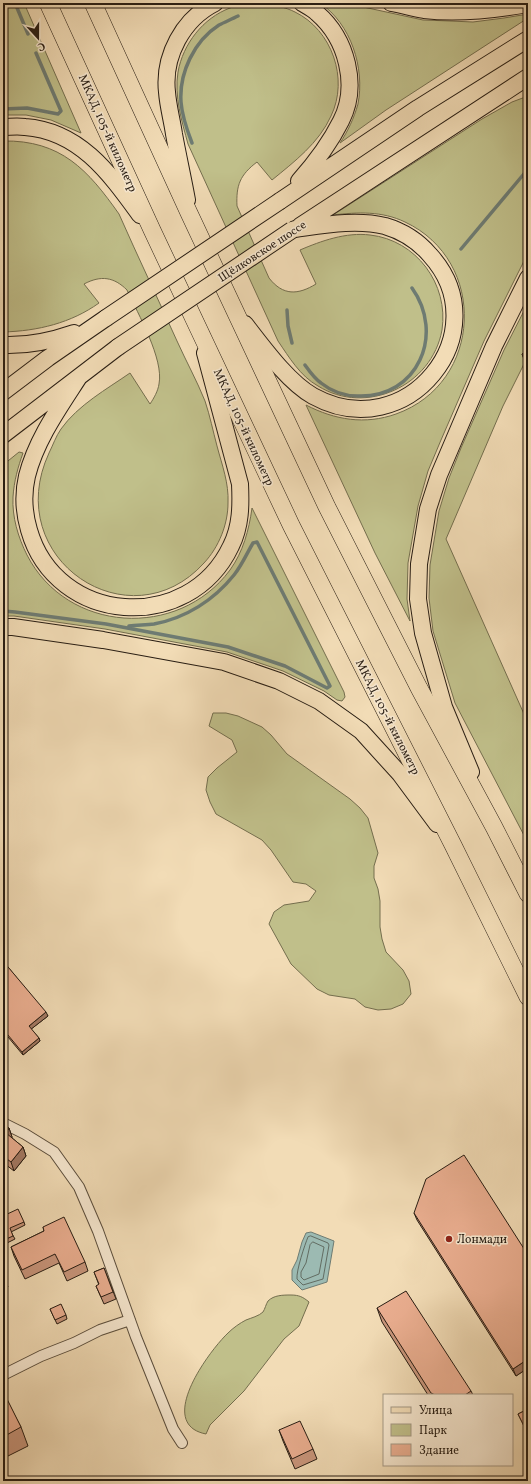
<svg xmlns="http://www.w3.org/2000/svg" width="531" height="1484" viewBox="0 0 531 1484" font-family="Vollkorn,serif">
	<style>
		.green { fill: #c0bf8a; stroke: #746e4e }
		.water { fill: #9cbab2; stroke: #6e7b72 }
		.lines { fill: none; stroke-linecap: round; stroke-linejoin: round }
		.shore { stroke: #626c62; stroke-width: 1 }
		.stream { stroke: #6e7b72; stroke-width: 3.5 }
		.minor-casing { stroke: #5a4d3c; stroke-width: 12 }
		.primary-casing { stroke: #281d13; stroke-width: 18 }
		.trunk-casing { stroke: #281d13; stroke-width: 18 }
		.minor { stroke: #f7e8d0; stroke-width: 10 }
		.primary { stroke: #f2dcb6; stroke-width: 16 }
		.trunk { stroke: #f2dcb6; stroke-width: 17 }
		.primary-bridge-casing { stroke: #281d13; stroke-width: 18; stroke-linecap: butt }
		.primary-bridge { stroke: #f2dcb6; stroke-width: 16 }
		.wall { fill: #c9967c; stroke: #281d13 }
		.shaded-wall { fill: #a47a65; stroke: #281d13 }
		.building { fill: #eaae90; stroke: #281d13 }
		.poi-dot { fill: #8f2418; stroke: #f7e8d0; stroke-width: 1.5 }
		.labels { text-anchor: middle; stroke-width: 3; stroke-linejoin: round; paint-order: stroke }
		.street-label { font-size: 12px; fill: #281d13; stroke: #f7e8d0 }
		.poi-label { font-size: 12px; fill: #281d13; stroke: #f7e8d0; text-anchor: start }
	</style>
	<rect width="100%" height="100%" fill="#f2dcb6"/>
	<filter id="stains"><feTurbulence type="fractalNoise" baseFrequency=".005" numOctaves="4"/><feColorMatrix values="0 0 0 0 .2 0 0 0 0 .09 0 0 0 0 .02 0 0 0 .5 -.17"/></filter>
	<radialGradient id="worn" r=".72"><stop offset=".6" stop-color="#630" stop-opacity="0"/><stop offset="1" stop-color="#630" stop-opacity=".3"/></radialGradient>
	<path class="green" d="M3,3H24L81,133L51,120L26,115H3Z
		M263,3C274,5 285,7 295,12C332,30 349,79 331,116C319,143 294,162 272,180L257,162C240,175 236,185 237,206L269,278C283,296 298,295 316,284L300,250C321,241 346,232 370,235C416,240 449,284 442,330C432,386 366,416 318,386C300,376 289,357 278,341L188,144C182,122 174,96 178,72C183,44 203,18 230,8C241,4 252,3 263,3Z
		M320,3H345L423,20L450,21L473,22L504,18L528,14V18L386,110L340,143C348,131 354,118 358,104C365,68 351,24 320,3Z
		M528,96V253L484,341L441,440L428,471L418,506L408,563L407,599L410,621L375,553L306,405C335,420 365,425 396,414C483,383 488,261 405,222C382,211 358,212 333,215L482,119L512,102Z
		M3,141C61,140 88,170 119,214C138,257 158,299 177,341C186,361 197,381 205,401C210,416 213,431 217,446C222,465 229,483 228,503C228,524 219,547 204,563C130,645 0,559 49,453C53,445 56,436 61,429C78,405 107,389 130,373L150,404C154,398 158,391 159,384C164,359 138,314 127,290C114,277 101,275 84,284L99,303C71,323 38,331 3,332Z
		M528,303V356L503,406L446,539L528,723V843L455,703L433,631L429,598L430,565L439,511L449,478L461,448L504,350Z
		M19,452L23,453C18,467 14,481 13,497C12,517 18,537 27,555C67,633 178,640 230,570C243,552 249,530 252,508L344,692L345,697L342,701L337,700L324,691L283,671L227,652L105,629L14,616H3V465Z
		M213,713H226L238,716L262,727L271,735L287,754L350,799L360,808L368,818L378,853L374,866V878L378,889L380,901V927L382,939L386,952L403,970L409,981L411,994L403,1004L391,1009L378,1010L365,1007L355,999L329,995L317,989L291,964L269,924L274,912L284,905L309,901L316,891L306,884L293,882L271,850L262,840L216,814L210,802L206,790L208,777L217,768L237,752L232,740L209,726Z
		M291,1295C299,1295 303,1297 309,1302L299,1326L284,1339L244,1391L210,1425L206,1434C155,1424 209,1351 228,1333C233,1328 240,1323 246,1320C251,1318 259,1316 263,1312C265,1309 266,1304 268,1301C274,1295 283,1295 291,1295Z"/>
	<path class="water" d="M311,1232L334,1241L327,1282L302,1290L292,1280V1270L297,1260L302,1242L306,1233Z"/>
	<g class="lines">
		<path class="shore" d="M311,1236L328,1243L329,1245L323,1279L303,1285L297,1279C296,1271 305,1244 308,1237Z
			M313,1242L324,1247L319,1274L304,1280L301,1277V1272L306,1263L310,1245Z"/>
		<path class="stream" d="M15,3L28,34
			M3,109L27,108L58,114L61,111L36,53
			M192,143C187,130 182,116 181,102C179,73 194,41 219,25C225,22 232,19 238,16
			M461,249L528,169
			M287,310L288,326L292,343
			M305,365C310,372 314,378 321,383C331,391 345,396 358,396C418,398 445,334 412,288
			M3,611L15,612L106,624L228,647L285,666L327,688L330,686L257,542L253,543C247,553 242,565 234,575C214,600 186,618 154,624C146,625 137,625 129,626"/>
		<defs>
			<path id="minor" d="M3,1123L25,1134L54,1152L79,1187L98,1231L136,1337L173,1429L182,1443
				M3,1375L41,1356L74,1343L100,1330L130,1320"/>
			<path id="primary" d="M391,3C402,5 413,8 424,10C459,14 494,10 528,4
				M3,127C10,127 17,126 25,127C80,131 110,174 140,215
				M299,181C315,163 330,143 341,121C359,86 347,39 317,13C313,9 307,6 302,3
				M187,200C183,178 178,156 174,134C172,120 168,106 167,92C163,56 183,19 215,3
				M280,201L418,108L528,39
				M300,226L528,77
				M245,324C263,347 288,382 313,396C407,448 500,332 430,255C418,241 402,231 385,226C356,219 324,225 295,229
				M3,345C28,346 51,341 74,333
				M79,377C59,408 36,440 27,476C23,493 24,513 29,530C56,625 189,635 231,546C241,526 241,505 240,484L205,353
				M3,392L48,358L106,318
				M3,435L118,347
				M3,627H13L103,640L224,662L279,681L319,701L361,731L400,774L437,824
				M471,772L444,707L423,633L418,599L419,564L428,509L439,475L494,346L528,278"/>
			<path id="trunk" d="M48,3L152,230L291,525L453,845L528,997
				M93,3L189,213L327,507L419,688L494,827L528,894"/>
		</defs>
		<use href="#minor" class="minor-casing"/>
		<use href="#primary" class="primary-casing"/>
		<use href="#trunk" class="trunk-casing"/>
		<use href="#minor" class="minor"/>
		<use href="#primary" class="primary"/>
		<use href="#trunk" class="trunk"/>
		<defs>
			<path id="primary-bridge" d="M106,318L280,201
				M118,347L292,230"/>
		</defs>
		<use href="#primary-bridge" class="primary-bridge-casing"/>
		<use href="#primary-bridge" class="primary-bridge"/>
	</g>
	<path class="wall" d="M528,351V370L522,354Z
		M3,961L48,1016L31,1029L39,1038L40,1041L23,1055L3,1031Z
		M3,1125L9,1128L12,1137V1138L23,1147L26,1156L14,1171L5,1164L4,1160H3Z
		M414,1213L528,1255V1368L516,1376L417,1220Z
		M3,1216L24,1222L25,1225L11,1232L15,1239L5,1244L3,1240Z
		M43,1227L85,1262L88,1271L67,1281L59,1263L25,1279L14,1256L11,1247L44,1231Z
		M104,1268L116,1299L104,1304L96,1286L99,1285L94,1272Z
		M3,1276L8,1287L3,1289Z
		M377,1308L471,1391L473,1395H428L382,1322Z
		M50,1309L66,1315L67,1319L57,1324Z
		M3,1393L21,1427L28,1446L6,1457L3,1452Z
		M528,1409V1431L527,1432L518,1414Z
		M279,1430L313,1449L317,1459L295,1469L283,1441Z"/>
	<path class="shaded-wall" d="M46,1012L48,1016L30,1030L29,1026Z
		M39,1038L40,1041L23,1055L22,1052Z
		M9,1128L12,1137L9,1142L6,1133Z
		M23,1147L26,1156L14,1171L11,1162Z
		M528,1359V1368L516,1376L513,1369Z"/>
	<path class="building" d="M528,351V367L522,354Z
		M3,961L46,1012L29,1026L39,1038L22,1052L3,1029Z
		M3,1125L9,1128L6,1133L23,1147L11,1162L3,1156L4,1153H3Z
		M464,1155L528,1255V1359L513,1369L414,1213L426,1179Z
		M18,1209L24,1222L10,1228L13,1236L4,1240L3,1239V1216Z
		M64,1217L85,1262L64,1272L55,1254L22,1270L11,1247L44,1231L43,1227Z
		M104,1268L113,1292L101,1297L96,1286L99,1284L94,1272Z
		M3,1276L6,1281L3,1283Z
		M406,1291L471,1391L465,1395H435L431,1393L377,1308Z
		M61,1304L66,1315L55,1320L50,1309Z
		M3,1393H4L21,1427L3,1437Z
		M528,1409V1427L525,1428L518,1414Z
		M300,1421L313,1449L292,1459L279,1430Z"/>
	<circle class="poi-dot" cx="449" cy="1239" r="4"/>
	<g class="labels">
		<g class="street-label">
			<text transform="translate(108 133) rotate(66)" y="4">МКАД, 105-й километр</text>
			<text transform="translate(262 251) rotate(-33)" y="4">Щёлковское шоссе</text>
			<text transform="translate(244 427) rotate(65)" y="4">МКАД, 105-й километр</text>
			<text transform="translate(388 717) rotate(63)" y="4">МКАД, 105-й километр</text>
		</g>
		<g class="poi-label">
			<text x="457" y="1243">Лонмади</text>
		</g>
	</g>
	<rect width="531" height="1484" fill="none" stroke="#f2dcb6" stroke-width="16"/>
	<rect x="4" y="4" width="523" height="1476" fill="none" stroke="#281d13" stroke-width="2"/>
	<rect x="8" y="8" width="515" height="1468" fill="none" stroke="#281d13"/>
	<rect x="383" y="1394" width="130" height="72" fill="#f7e8d0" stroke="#a49784"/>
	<rect x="391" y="1407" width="20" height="6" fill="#f2dcb6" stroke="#a49784"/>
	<text x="419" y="1414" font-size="12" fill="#281d13">Улица</text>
	<rect x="391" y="1424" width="20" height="12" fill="#c0bf8a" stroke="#a49784"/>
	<text x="419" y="1434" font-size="12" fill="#281d13">Парк</text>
	<rect x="391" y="1444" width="20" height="12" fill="#eaae90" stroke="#a49784"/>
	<text x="419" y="1454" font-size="12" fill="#281d13">Здание</text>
	<g transform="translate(38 38) rotate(159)" stroke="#f7e8d0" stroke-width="3" paint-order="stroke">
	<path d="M0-3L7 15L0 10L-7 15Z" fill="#281d13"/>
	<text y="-6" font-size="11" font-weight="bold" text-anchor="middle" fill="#281d13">С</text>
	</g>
	<rect width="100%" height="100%" filter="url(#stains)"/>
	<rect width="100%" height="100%" fill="url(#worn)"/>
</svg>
